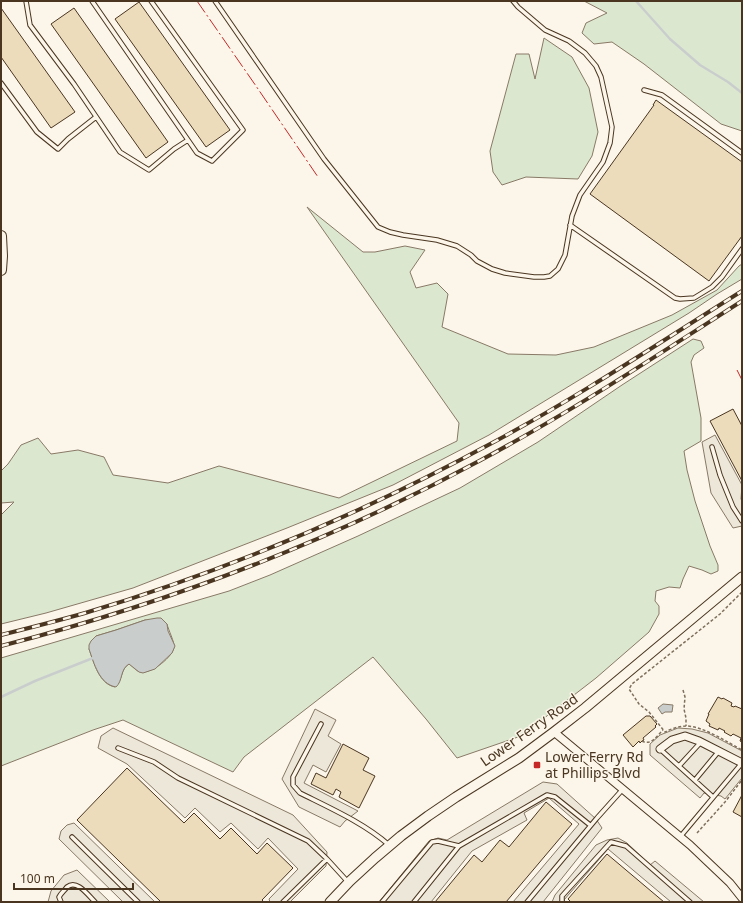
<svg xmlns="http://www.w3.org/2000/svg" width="743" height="903" viewBox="0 0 743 903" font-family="'Noto Sans',sans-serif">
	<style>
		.green { fill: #dce7d0; stroke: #887966; fill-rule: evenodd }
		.parking { fill: #ede7d9; stroke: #887966 }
		.water { fill: #c9cecd; stroke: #887966 }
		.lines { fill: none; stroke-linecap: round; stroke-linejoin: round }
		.stream { stroke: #c9cecd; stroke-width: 2.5 }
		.building { fill: #ecdcbc; stroke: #4a3520 }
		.service-casing { stroke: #4a3520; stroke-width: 5.5 }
		.minor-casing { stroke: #4a3520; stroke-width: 9 }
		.tertiary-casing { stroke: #4a3520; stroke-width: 11 }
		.secondary-casing { stroke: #4a3520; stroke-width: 12 }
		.path { stroke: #7f6f5c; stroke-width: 1.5; stroke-dasharray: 3 2; stroke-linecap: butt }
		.service { stroke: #fbf6e9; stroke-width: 3.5 }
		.minor { stroke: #fbf6e9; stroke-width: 7 }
		.tertiary { stroke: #fbf6e9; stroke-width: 9 }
		.secondary { stroke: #fbf6e9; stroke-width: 10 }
		.rail-casing { stroke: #4a3520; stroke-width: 4 }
		.rail { stroke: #fbf6e9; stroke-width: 2.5; stroke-dasharray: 8; stroke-linecap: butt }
		.power { stroke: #c62828; stroke-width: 1; stroke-dasharray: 14 3 2 3; stroke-linecap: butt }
		.poi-dot { fill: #c62828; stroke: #fbf6e9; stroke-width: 1.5 }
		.labels { text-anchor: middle; stroke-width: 3; stroke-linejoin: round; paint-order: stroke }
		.street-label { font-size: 14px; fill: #4a3520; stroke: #fbf6e9 }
		.poi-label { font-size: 14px; fill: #4a3520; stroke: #fbf6e9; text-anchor: start }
	</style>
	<rect width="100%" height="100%" fill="#fbf6e9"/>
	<path class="green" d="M584,1H742V131L721,124L644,64L612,42L594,44L582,33L586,23L607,13Z
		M544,38L572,57L589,88L598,132L592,156L578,179L526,177L502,185L493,172L490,151L516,54H529L535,79Z
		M307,207L363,252H375L405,246L425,250L410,272L416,288L437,283L448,294L442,327L508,354L556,355L594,347L672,315L717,290L739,266L742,264V279L717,294L689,313L489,435L393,485L287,528L133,588L46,613L1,624V515L14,502L1,503V471L8,464L21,445L38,438L51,454L78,450L104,457L113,475L168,483L219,466L339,498L457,441L459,423Z
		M693,339L701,341L704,348L694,355L691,362L701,418V441L684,451L687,470L695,501L710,546L718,565V571L711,574L702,570L689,566L683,579L680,588L669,587L656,591L655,601L659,606V614L649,632L596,678L521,736L457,758L426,719L373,657L244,757L233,772L123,720L93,730L1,766V658L229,591L270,575L358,536L460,488L538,442L622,385ZM145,620L167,624C168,629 175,643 174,647C173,657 152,673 142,672C136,672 134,667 129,664C120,669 123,681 115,687C99,684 94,663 89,649L96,636L116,630Z"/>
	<path class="parking" d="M715,435L742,485L741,499L742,501V526L733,528L711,493L702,442Z
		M315,709L336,720L328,736L341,744L326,772L313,765L304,783L358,811L345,821L340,827L299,807L282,779Z
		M113,728L293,815L327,852L326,866L290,902H270L269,899L298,869L268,838L258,849L231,823L220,832L195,808L185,818L127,764L98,748L101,736Z
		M678,728L692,729L708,733L742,751V778L725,799L721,796L704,793L700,798L650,755V744L660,735Z
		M543,782L557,784L596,819L602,828L543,902H513L579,824L549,798L524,813L527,820L472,851L431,902H379L429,841L438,838L447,840Z
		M74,823L155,902H123L59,839L61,831L67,825Z
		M618,838L627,843L650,865L655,861L704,902H671L608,849L564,900L566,902H552L555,895L596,845L607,840Z
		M77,870L110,902H48L51,891L64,875Z"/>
	<path class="water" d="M157,618H161L167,624L168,631L175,646L172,653L155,669L143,673L139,672L129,664C120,669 123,681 116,687C99,684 94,663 89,649V645L91,641L96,636L116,630L145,620Z
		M663,704L673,705L672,712H665L662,714L658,708Z"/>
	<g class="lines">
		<path class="stream" d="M636,1L670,39L700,65L728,82L742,93
			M1,697L35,681L93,658"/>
	</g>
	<path class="building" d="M139,2L230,130L206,147L115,19Z
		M1,8L75,112L51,128L1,57Z
		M74,8L168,142L146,158L51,24Z
		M656,100L742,162V236L709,281L590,194L654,105H653Z
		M733,409L742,426V481L710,421Z
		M718,697L722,699L723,698L732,703L731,706L734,707L735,706L742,709V742L740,741L741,738L733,734L731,736L724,732L725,731L719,728L718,730L709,726L710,724L706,721L709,714H708Z
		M646,716H650L657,724L655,726L656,727L643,738L644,740L642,741L640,743L639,741L633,747L623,735Z
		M343,744L369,758L363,770L375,776L359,808L339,797L341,792L336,789L333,795L311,784L316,773L326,778Z
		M127,768L184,823L194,813L220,839L231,828L257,854L267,843L293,868L262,900L264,902H161L77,820Z
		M742,795V817L733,812Z
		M546,802L572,824L506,902H435L474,855L482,862L500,840L509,847Z
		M607,854L664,902H571L568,899Z"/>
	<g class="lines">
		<defs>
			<path id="service" d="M26,1L30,25L74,84L120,152L149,170L174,149L188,140
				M92,1L197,153L212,161L243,130L151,1
				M215,1L324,159L378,227L390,232L403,235L437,240L457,246L471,255L477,261L492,269L505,273L534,277H544L550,276L558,269L565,255L572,216L580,195L603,162L610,143L612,127L601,77L596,66L585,53L569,41L545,30L518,7L513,1
				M1,83L37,132L58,149L68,139L96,117
				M644,90L662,95L742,153
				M570,225L675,298L680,299L694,298L712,287L722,277L742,249
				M712,447L720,475L733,507L742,521
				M321,724L293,777V785L300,793C330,808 364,823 389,845
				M118,748L154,762L178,778L308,841L327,859L283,902
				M660,749L713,797
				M679,766L701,742
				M695,780L719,751
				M72,837L138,902
				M680,837L742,763
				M327,859L348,882
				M61,902L59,897C61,893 64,891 67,887C77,879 88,895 95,902
				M382,902L432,842L438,841L459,846L547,795L555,797L590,825
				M414,902L459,846
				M527,902L597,818L623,789
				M562,902V896L611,842L626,846L690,902"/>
			<path id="minor" d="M554,732L690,845L730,883L742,898
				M660,749L672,740L685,736L699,741L742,763"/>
			<path id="tertiary" d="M330,902L350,881L375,858L401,836L428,816L456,797L519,758L554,732L585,708L742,577"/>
			<path id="secondary" d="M1,236L2,256L1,270"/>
		</defs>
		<use href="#service" class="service-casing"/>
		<use href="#minor" class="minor-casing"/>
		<use href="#tertiary" class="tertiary-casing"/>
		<use href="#secondary" class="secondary-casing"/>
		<path class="path" d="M742,592L720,614L632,684L629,689L639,704L649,712L665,732C671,729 679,726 686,726C703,726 727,742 742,750
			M683,690L685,697L684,709L686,718V726
			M642,741C651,746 657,736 663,730
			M697,833L725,802L742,780"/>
		<use href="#service" class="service"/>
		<use href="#minor" class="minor"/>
		<use href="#tertiary" class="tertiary"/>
		<use href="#secondary" class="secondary"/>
		<defs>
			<path id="rail" d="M1,635C29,628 57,621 85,613C226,571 363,513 492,443C578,397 659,343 742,291
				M1,646C168,603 329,542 481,460C571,412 656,356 742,301"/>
		</defs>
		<use href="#rail" class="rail-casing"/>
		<use href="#rail" class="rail"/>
		<path class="power" d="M197,1L256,86L318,177
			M737,370L742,380"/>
	</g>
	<rect class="poi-dot" x="533" y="761" width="8" height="8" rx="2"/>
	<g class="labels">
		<g class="street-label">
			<text transform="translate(529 730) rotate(-35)" y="5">Lower Ferry Road</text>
		</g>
		<g class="poi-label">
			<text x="545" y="762">Lower Ferry Rd<tspan x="545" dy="16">at Phillips Blvd</tspan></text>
		</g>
	</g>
	<rect width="743" height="903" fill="none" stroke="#4a3520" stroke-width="4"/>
	<path d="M14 883v6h119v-6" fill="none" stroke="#4a3520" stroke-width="2"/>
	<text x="20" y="883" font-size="12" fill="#4a3520" stroke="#fbf6e9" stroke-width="3" paint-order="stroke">100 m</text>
</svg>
